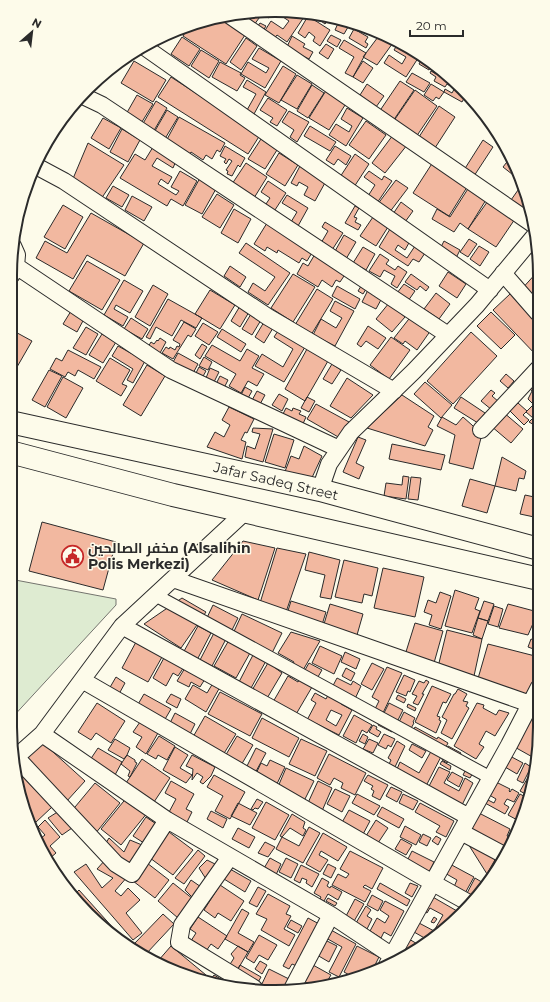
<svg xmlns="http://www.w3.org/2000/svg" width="550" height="1002" viewBox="0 0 550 1002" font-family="Montserrat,Cairo,sans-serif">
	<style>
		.green { fill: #deebd1; stroke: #74746e }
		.building { fill: #f2b8a0; stroke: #2b2b2b; fill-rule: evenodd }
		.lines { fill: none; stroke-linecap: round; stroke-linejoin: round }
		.pedestrian-casing { stroke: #2b2b2b; stroke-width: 14 }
		.minor-casing { stroke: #2b2b2b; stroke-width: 18 }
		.primary-casing { stroke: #2b2b2b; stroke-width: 24 }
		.pedestrian { stroke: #fdfbea; stroke-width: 12 }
		.minor { stroke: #fdfbea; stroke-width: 16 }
		.primary { stroke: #fdfbea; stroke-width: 22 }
		.labels { text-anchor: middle; stroke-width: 3; stroke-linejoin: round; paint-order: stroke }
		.street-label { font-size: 14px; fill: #2b2b2b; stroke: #fdfbea }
		.poi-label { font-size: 14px; font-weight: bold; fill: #2b2b2b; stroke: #fdfbea; text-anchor: start }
		.rim { fill: none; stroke: #2b2b2b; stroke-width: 2 }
	</style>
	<rect width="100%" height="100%" fill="#fdfbea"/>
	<path class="green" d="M10,579L116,599V605L10,720Z"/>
	<path class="building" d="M258,11H276L275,13L273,12L269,18L262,14L254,25L257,27L260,23L266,26L261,34L240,19L245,13Z
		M278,11L296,12L304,17L287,42L277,35L274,39L264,32L271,21L283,29L289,21L277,13Z
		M310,12L335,18L332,23L328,20L325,24L310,13Z
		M308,16L330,30L320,46L313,41L315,37L309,32L305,38L298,33Z
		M218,17L245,35L226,64L183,36L190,25L207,19Z
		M340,19L351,22L344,34L335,30Z
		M186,27L181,35L175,31Z
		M354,29L368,37L365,42L368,44L366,48L349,38Z
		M381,33L395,40L377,65L363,57Z
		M331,35L341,40L337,47L327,41Z
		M292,36L305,44L303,47L313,52L309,59L299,54L286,49Z
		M182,37L200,49L189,66L171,54Z
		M246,38L257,46L241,70L230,62Z
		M344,40L366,53L353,77L345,73L354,57L339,48Z
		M399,42L408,46L420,55L406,77L384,63L389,55L402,64L406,57L394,50Z
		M326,44L334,49L328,59L319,53Z
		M259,48L281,61L265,88L241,74L248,62L266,73L269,68L252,59Z
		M201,50L219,61L209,78L191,66Z
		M423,57L432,64L429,70L419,64Z
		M134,61L166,80L153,102L121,83Z
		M363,61L373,68L363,83L353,77Z
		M220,62L241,73L240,75L245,78L237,91L212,77Z
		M283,66L296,74L279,103L265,95Z
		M434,66L455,82L452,87L447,84L445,87L434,81L436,77L430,73L431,71L436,74L437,71L432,68Z
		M412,73L430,83L424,92L406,82Z
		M297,75L312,84L297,109L281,100Z
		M171,77L260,135L248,154L158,97Z
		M247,80L266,92L254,114L247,110L256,94L243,87Z
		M400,81L414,90L393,121L379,112Z
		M367,84L384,96L376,107L360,95Z
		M431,84L444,92L439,99L436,97L433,101L424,95Z
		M457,84L462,87L467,93L462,102L444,92L445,89L452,93Z
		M312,85L324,93L308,118L297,111Z
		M327,89L347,102L329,130L309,118Z
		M415,90L437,106L416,137L393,122Z
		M137,95L153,104L140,125L125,116Z
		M268,98L287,110L277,126L270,122L273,118L260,110Z
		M156,101L167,108L152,134L141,127Z
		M439,106L455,117L433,151L417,140Z
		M347,108L363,118L346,146L329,135L336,124L349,132L352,126L341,119Z
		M167,110L178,117L163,142L152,136Z
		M289,111L309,122L297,142L290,137L294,130L282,122Z
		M179,117L225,143L220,152L217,150L212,159L206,155L203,160L191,152L187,159L164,145Z
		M103,118L121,128L109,149L91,138Z
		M366,121L386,135L369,159L349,145Z
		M310,126L336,142L330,151L304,136Z
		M122,129L140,140L128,162L110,152Z
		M393,135L407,145L385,173L372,163Z
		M261,139L277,150L265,169L248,159Z
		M483,140L493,147L474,176L464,170Z
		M88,143L124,165L101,199L72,181Z
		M225,146L245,158L240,167L238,165L232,176L227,174L228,171L226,170L232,161L229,159L226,164L224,162L226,159L220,156Z
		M335,146L351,156L346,165L338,159L334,165L326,160Z
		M153,147L176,161L173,168L157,158L152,166L172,177L168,184L161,179L158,184L176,195L179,191L171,187L180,171L197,181L183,206L171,199L167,206L120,178L135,154L145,160Z
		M279,153L298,165L285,186L266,174Z
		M355,154L369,164L354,187L340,177Z
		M510,158L522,182L503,167Z
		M433,162L469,184L449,216L413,193Z
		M246,163L267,177L254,198L232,184Z
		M300,166L326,181L315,201L304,195L308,187L299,182L297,186L291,183Z
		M369,171L382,180L384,176L392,181L377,203L368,196L375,185L364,177Z
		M200,178L217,187L202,214L185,205Z
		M396,180L408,188L389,213L377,205Z
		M268,181L286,193L273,213L264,207L270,198L261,192Z
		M523,183L526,190L532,215L511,200Z
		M471,184L489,195L468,229L460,223L454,232L432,219L437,209L450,217Z
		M113,186L129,195L122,207L106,198Z
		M217,194L234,205L220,228L202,217Z
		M287,195L308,208L298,226L291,222L297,212L282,203Z
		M132,196L152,207L144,221L125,210Z
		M490,198L517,216L496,247L468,229Z
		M401,202L413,211L405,222L393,214Z
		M63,205L83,217L65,249L44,237Z
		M355,206L359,208L354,217L357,218L355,222L361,225L358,230L345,223Z
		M234,209L251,219L238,243L221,233Z
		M91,213L144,243L125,276L87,255L73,279L36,258L45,241L67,253Z
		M373,217L388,227L376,246L360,236Z
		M325,222L343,233L332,250L321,243L328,231L322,227Z
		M267,223L313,251L307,261L302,258L299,263L278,250L277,253L267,247L265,251L254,244Z
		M390,229L410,241L405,250L398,245L395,250L407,258L415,246L425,253L419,262L413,259L408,266L379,247Z
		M344,235L356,242L346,259L334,253Z
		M469,239L477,244L468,257L460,252Z
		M444,241L460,250L456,258L440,249Z
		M246,243L290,273L268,305L248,292L253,283L265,291L275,277L239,253Z
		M479,246L489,252L480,266L470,259Z
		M363,247L375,254L366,270L353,263Z
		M315,254L346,273L340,282L336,280L332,287L322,280L318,287L297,274L303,263L308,266Z
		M380,254L389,260L386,264L395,270L398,266L407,272L397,288L391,284L395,276L384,270L380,277L369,271Z
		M87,261L120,280L102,310L69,291Z
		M230,266L246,277L240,287L224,276Z
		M538,271V307L520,291Z
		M448,272L466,284L457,298L439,286Z
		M293,274L315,287L293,322L271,308Z
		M411,274L429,287L426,291L420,286L417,290L405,282Z
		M124,280L143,291L130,313L116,305L114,309L128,317L123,326L104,315Z
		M363,283L368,286L363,294L358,291Z
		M404,284L415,291L408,301L397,293Z
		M153,285L168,294L150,326L135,317Z
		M337,286L360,299L355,309L332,296Z
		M369,288L383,296L376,309L362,302Z
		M317,289L333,299L311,335L295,325Z
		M210,290L235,305L220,329L195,314Z
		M436,293L450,304L439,319L424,309Z
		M510,294L538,323V357L493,310Z
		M168,299L202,318L196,328L181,320L172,336L156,327L150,339L146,337Z
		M335,301L354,311L335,346L313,335L321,319L336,328L342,318L330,311Z
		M389,303L405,317L392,332L376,319Z
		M240,306L249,312L240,327L231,321Z
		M71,311L84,319L77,332L63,324Z
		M491,312L515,335L501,349L477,326Z
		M251,314L261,320L252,335L242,329Z
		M412,315L431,330L417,350L405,341L403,344L394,338Z
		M131,318L148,329L142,339L124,329Z
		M184,322L196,329L191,337L188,335L173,359L162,353L166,347L169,349L170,347L175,350L177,346L179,347L180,344L173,340Z
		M264,322L273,328L264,343L255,337Z
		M203,323L218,332L209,345L195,336Z
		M368,326L386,338L378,349L366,341L361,347L357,344Z
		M86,327L98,334L86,355L73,348Z
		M10,329L32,341L17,367L10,363Z
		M222,329L246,344L241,352L217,337Z
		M278,331L305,347L284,382L255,366L262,354L283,367L293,349L274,337Z
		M471,332L497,356L453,404L427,381Z
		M102,334L116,342L103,363L89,355Z
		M391,337L410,350L389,379L370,365Z
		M160,338L166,342L160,353L148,347L151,342L154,344L157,340L158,341Z
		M202,344L207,347L200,359L195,355Z
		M212,345L240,361L247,349L259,356L252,368L264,374L257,386L248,381L241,393L229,386L236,374L205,356Z
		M118,346L145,361L133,383L127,380L133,369L112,356Z
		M307,349L328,361L305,401L285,389Z
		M68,350L101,367L94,379L78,370L75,376L68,372L65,377L50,369L56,358L62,361Z
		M178,353L198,364L192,375L172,364Z
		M204,357L212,362L208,370L199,366Z
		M110,358L130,370L122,384L127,386L121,396L96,381Z
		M332,364L341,370L332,384L323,379Z
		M147,365L165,376L141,416L123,405Z
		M199,367L206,371L202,378L195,375Z
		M210,368L219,372L212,386L204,383Z
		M49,370L62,376L45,407L32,400Z
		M506,374L514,381L508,388L500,381Z
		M220,376L228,380L224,388L216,384Z
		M63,377L83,388L66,418L47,407Z
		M347,378L373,395L351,418L330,406Z
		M536,379L538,381V409L528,399L532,391L528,386Z
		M425,382L452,405L441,418L414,394Z
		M245,387L252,391L247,400L240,397Z
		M491,390L495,393L492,396L499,402L492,410L481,401Z
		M257,391L265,395L258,408L250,404Z
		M279,394L288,399L282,411L272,405Z
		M402,395L434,416L428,427L433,430L425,446L367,428Z
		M307,397L315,401L309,412L301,408Z
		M461,397L485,413L478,423L454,408Z
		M518,403L527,411L523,415L529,420L524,425L510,411Z
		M316,404L349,422L340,438L307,419Z
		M532,406L538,411V427L529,422L533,418L526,412Z
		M229,407L254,419L247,433L245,432L241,440L246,442L242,459L207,447L215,432L224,437L230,425L222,420Z
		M286,408L292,411L293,408L301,411L299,414L306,417L302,426L282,416Z
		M503,412L523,429L511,443L491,426Z
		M442,417L456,425L463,417L482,434L473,469L449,463L455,435L437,426Z
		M253,428L273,429L263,462L245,457L247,446L255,449L260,434L252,432Z
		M274,434L294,440L285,468L265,462Z
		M358,437L366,440L356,463L364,467L359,479L343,472Z
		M392,444L445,455L441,470L389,459Z
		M304,446L322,456L309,484L284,474L291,456L299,459Z
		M502,457L526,471L524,479L519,478L516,491L495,486Z
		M403,476L409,477L406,499L384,496L386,483L402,485Z
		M411,477L421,478L418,500L408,499Z
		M470,479L495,486L487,513L462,506Z
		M525,495L539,498V518L520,514Z
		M42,522L116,542L103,590L29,571Z
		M243,541L275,548L258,600L212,580Z
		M277,548L306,554L286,612L260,603Z
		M309,552L340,560L331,599L320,597L325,575L305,570Z
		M344,560L378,568L372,596L364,594L362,603L335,597Z
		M383,568L424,577L415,617L374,608Z
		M455,590L479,598L475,609L480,611L472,633L445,626Z
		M440,592L451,596L441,629L429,625L432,615L424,612L428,600L436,603Z
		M182,598L206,612L181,648L144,624Z
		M291,601L326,612L321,628L286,617Z
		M484,601L494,604L488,621L478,618Z
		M330,604L363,614L357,635L324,624Z
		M508,604L538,612L528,635L499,628Z
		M213,605L238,618L229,636L204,624Z
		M494,606L503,609L498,627L488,624Z
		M242,614L282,633L269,659L230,640Z
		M478,618L488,621L482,639L473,635Z
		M539,622V635L534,632Z
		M415,623L443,631L434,663L405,655Z
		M198,626L211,633L197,660L183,653Z
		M447,630L482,639L474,676L438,667Z
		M291,632L320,641L299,677L289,671L294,662L278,653Z
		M214,633L226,639L212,666L200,660Z
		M531,639L539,642V651L528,647Z
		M229,640L250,653L236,678L214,666Z
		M136,642L162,657L148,682L122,668Z
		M488,644L539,657V668L525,699L477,682Z
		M320,646L342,656L334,674L312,663Z
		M345,652L360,659L356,669L341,662Z
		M253,655L266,661L251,688L239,682Z
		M165,656L184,667L178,676L173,673L166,686L153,678Z
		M272,656L278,659L274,667L282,673L266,700L251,692Z
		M309,663L322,670L295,716L273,702L288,676L298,682Z
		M372,663L384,669L372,690L361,684Z
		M387,667L402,673L382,715L374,711L379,701L372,697Z
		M185,668L205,679L200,687L191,682L189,687L177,681Z
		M346,668L355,673L351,681L342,676Z
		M404,675L415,680L410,692L408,691L406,696L396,692Z
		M116,677L125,683L119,694L109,689Z
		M337,678L351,685L353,681L361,686L354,701L345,696L341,704L352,710L339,735L317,724L316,726L306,722L316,703L311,700L315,693L326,699ZM331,710L342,715L336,726L326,720Z
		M426,680L429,682L422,694H424L418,705L413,703L417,696L412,694L419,681L424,683Z
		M213,683L220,687L206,712L185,699L193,685L207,693Z
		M432,686L451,694L446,703L443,702L437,716L440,717L439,720L441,721L436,733L415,722Z
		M458,689L467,694L463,701L468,702L466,706L469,708L452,739L441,733L447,720L442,717L454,694H455Z
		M220,692L262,714L250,736L208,714Z
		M144,694L171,709L164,721L137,706Z
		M171,694L181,699L177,708L166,702Z
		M398,695L406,699L404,703L396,699Z
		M97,703L125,721L111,743L96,733L91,740L78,732Z
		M389,703L403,710L392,732L378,725Z
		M477,703L484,705L483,708L496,715L499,710L509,713L495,736L486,731L479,744L484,747L476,759L454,746Z
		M408,704L416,708L415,711L407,707Z
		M404,712L415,718L413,722L414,723L409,732L397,726Z
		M175,713L195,724L190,734L170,723Z
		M354,715L372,725L367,733L362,730L356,743L343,736Z
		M205,716L236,734L223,755L193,737Z
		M529,717L539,720V744L536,759L511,745Z
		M262,718L299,738L289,757L252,738Z
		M140,722L158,733L146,754L136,747L142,737L133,732Z
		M373,725L377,727L376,729L381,732L378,737L369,732Z
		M415,727L437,739L438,737L448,743L425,788L397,769L400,762L419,773L434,746L411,734Z
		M363,734L368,737L365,744L359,741Z
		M384,734L395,739L391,747L388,745L386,749L378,745Z
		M159,736L175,746L167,760L158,755L156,759L147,754Z
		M237,736L253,745L240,767L224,758Z
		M115,739L130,748L127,755L124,759L108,750Z
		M301,739L327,751L315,776L289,764Z
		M369,739L378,743L373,753L363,749Z
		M397,741L405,746L395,767L389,764L391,760L388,758Z
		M42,742L85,781L66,802L23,763Z
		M412,744L426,751L422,758L409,750Z
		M448,746L461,753L456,761L450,758L447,763L442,760Z
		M175,747L188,755L180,768L192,775L186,783L163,770Z
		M98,748L122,762L115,775L90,760Z
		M256,748L266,753L254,775L245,770Z
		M329,754L366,773L355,795L341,788L343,783L334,778L330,785L317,778Z
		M127,755L135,760V762L137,763L130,777L128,776L130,771L121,764Z
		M192,755L215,767L211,776L203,784L200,782L203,777L197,773L192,780L193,769L186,766Z
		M510,756L523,763L517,774L505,767Z
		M142,759L170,778L152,805L124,786Z
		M270,760L285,767L275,788L254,778L261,763L267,766Z
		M442,761L451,766L450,770L440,764Z
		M525,763L531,767L523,783L517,780Z
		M468,765L475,769L470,778L463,775Z
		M439,767L450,772L444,783L459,791L465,778L473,783L462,805L428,788Z
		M534,767L535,768L529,796L520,791Z
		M286,768L314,781L304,801L277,789Z
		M452,772L463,778L459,787L447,780Z
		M20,774L52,807L35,823L24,812L18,776Z
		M214,775L245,792L230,819L215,811L223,796L207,787Z
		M368,775L388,785L380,800L372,796L374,791L371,789L373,786L364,781Z
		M492,780L510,789L509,791L510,792L512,789L519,793L514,802L507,799L504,804L509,807L505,814L485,803L486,799L494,803L496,799L486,793Z
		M171,781L194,794L186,809L192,812L186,824L168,814L176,799L165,793Z
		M318,781L332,788L322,811L307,805Z
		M95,783L120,803L95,834L70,813Z
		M391,787L402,792L397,802L386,796Z
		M335,789L350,796L342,812L327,804Z
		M357,794L380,806L374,815L352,803Z
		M403,794L418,801L413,810L399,803Z
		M520,794L529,799L526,812L521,822L508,815Z
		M128,796L148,812L121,845L101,829Z
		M257,799L263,802L258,809L255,808L253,810L251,809Z
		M266,802L289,815L275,840L252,828Z
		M238,803L257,813L250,825L231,816Z
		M420,803L454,821L446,837L436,832L440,826L415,812Z
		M382,807L404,819L399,828L377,816Z
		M349,810L370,821L361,838L340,826Z
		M59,811L72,828L62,835L48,818Z
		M211,811L227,819L223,828L207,819Z
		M477,812L510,829L507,836L511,838L504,851L466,831Z
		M292,814L305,822L303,828L306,830L303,836L290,828L282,837L280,836Z
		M146,817L159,826L147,845L133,836Z
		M45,820L60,837L50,846L56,853L49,859L33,829L41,838L45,835L38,827Z
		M376,820L388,828L378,843L366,836Z
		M405,826L421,835L416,845L400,837Z
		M309,827L320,833L303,863L276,849L282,837L299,846Z
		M238,828L255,837L249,848L232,839Z
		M518,828H519L507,853L505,852Z
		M169,832L193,850L173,875L150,858Z
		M323,833L347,847L338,861L321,851L319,855L328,860L320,872L306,864Z
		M423,834L431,838L427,846L419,842Z
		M436,836L441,839L438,845L432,841Z
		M109,838L124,852L130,840L142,845L129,869L104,846Z
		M401,839L412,845L406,855L395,849Z
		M465,839L497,856L487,874Z
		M265,842L275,847L268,857L258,853Z
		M198,850L205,856L184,884L175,878Z
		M350,851L383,868L372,889L365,885L363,887L371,891L365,902L332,885L338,874L346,878L349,874L340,869Z
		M412,851L434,862L428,874L406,863Z
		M270,858L281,864L275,877L263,870Z
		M286,858L298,864L291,878L279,872Z
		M106,859L128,876L115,891L121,896L128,888L140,900L126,913L142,933L133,940L74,872L86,864L102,888L113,878L97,869Z
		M207,860L219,866L212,877L208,875L206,879L199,868Z
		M497,861L501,864L491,876L489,875Z
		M147,863L169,880L155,898L133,881Z
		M448,863L474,877L464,895L453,889L457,880L443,872Z
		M55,864L63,873L59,877L53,866Z
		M328,864L336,868L331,878L323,874Z
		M301,865L319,874L312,887L306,883L307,880L302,878L300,883L294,880Z
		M230,869L251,881L245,892L224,879Z
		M64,878L76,892L72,895L65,888L61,880Z
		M322,878L329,882L327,886L330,888L331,886L342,892L338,900L328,894L324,901L320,899L321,897L314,893Z
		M475,878L485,884L471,900L465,897Z
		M191,880L204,889L196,901L185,890Z
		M173,883L193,899L178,918L158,901Z
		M380,883L410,900L407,906L377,889Z
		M410,883L418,886L412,897L405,893Z
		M220,885L244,901L231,921L218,913L215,918L204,910Z
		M258,887L266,891L257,907L249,903Z
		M79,890L133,950L128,947L73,896Z
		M268,894L290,906L286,914L291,916L284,929L295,935L289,946L261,930L267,919L256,914Z
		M372,895L383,901L378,911L367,905Z
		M431,896L457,911L447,928L440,932L435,929L443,915L430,908L427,913L422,910Z
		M328,898L337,903L335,906L326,901Z
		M355,899L364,904L353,923L345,918Z
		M385,901L404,911L391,936L384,932L381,938L370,931L377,918L385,923L389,916L380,910Z
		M366,906L371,910L367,916L372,919L367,929L356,923Z
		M242,909L249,913L238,933L254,942L248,952L225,939Z
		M163,914L174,924L146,954L134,944Z
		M198,917L227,936L218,949L211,944L204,954L189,944L196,933L190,929Z
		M434,917L437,919L434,923L431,922Z
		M308,918L321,925L299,967L292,964L289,969L283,966Z
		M291,920L302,926L298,933L287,927Z
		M419,923L436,932L433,937L428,940L414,932Z
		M331,930L356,944L339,977L329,972L342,947L326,938Z
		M259,935L277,945L268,960L259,955L254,963L246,958Z
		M409,939L419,945L409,952L404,949Z
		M325,940L337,946L329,962L317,955Z
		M171,946L206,975L202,981L158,961Z
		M238,946L248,952L235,974L227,969L234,958L231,954Z
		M357,946L379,957L371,973L353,977L344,972Z
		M260,961L267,965L262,974L255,969Z
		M240,965L261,977L256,986L235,974Z
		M313,965L331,975L326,983L313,987L304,981Z
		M269,969L289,979L283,991L260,988Z
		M214,975L231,985L208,983Z"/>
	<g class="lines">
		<defs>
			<path id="pedestrian" d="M155,595L491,778"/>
			<path id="minor" d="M229,15L534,225
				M143,46L490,290
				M81,95L102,105L448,335
				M36,166L64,181L268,317L394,391
				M13,246L17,255L16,266
				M503,273L538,313
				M11,276L16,266L171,370L339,449
				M481,430L538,369
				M320,490L329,464L351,432L414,371L477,305L536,234
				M173,579L539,707
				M122,626L469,817
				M82,680L433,883L469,903
				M42,734L167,820L331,915L397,959
				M16,757L116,864L132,874L167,820
				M15,758L42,734L122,626L245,512
				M461,832L506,856
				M230,857L182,925L179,942L254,988
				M387,965L509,745L539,687
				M291,991L331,915"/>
			<path id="primary" d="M10,422L320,490L539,549
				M10,452L173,495L539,579"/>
		</defs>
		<use href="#pedestrian" class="pedestrian-casing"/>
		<use href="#minor" class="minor-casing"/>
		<use href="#primary" class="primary-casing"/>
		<use href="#pedestrian" class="pedestrian"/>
		<use href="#minor" class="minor"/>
		<use href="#primary" class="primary"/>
	</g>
	<defs>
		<symbol id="civic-ring" viewBox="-11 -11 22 22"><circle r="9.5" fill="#fdfbea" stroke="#c62828" stroke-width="1.5"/><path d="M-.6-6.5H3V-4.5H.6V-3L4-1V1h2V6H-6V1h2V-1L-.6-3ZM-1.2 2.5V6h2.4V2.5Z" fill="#c62828"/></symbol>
	</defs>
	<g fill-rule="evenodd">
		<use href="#civic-ring" x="60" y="544" width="25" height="25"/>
	</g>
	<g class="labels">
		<g class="street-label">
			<text transform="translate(276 481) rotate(13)" y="5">Jafar Sadeq Street</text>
		</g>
		<g class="poi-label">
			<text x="88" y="553">مخفر الصالحين (Alsalihin<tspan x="88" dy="16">Polis Merkezi)</tspan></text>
		</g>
	</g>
	<path d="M0 0H550V1002H0ZM275 17H275A258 258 0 0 1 533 275V727A258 258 0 0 1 275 985H275A258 258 0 0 1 17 727V275A258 258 0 0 1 275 17Z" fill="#fdfbea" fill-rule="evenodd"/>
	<path class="rim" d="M275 17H275A258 258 0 0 1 533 275V727A258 258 0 0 1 275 985H275A258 258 0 0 1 17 727V275A258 258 0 0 1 275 17Z"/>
	<g transform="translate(32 32) rotate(28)" stroke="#fdfbea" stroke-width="3" paint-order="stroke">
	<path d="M0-3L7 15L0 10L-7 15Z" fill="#2b2b2b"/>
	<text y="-6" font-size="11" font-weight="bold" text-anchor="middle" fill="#2b2b2b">N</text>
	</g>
	<path d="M410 30v6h53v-6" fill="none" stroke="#2b2b2b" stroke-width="2"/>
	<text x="416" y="30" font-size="12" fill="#2b2b2b" stroke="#fdfbea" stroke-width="3" paint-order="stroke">20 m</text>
</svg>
